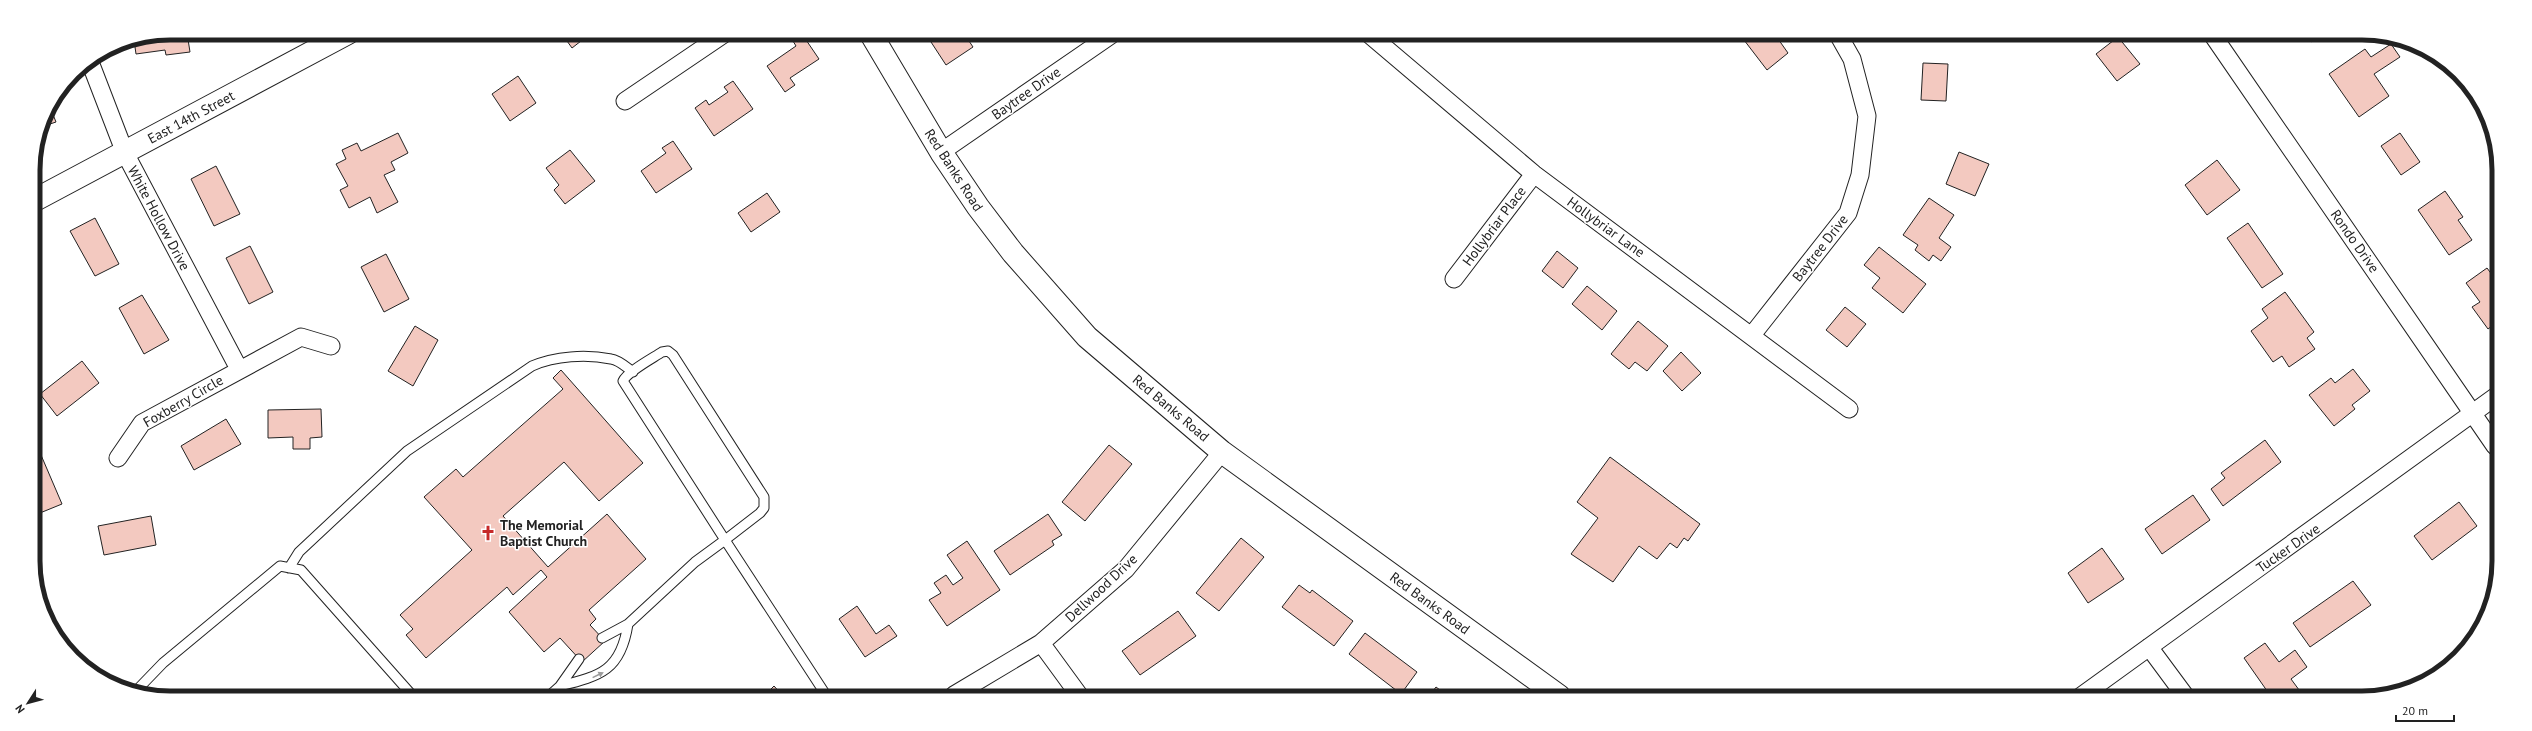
<svg xmlns="http://www.w3.org/2000/svg" width="2532" height="731" viewBox="0 0 2532 731" font-family="'PT Sans',sans-serif">
	<style>
		.building { fill: #f3c9c0; stroke: #222 }
		.lines { fill: none; stroke-linecap: round; stroke-linejoin: round }
		.lane-casing { stroke: #222; stroke-width: 11 }
		.street-casing { stroke: #222; stroke-width: 19 }
		.secondary-casing { stroke: #222; stroke-width: 24 }
		.lane { stroke: #fff; stroke-width: 9 }
		.street { stroke: #fff; stroke-width: 17 }
		.secondary { stroke: #fff; stroke-width: 22 }
		.oneway { fill: #9c9c9c }
		.labels { text-anchor: middle; stroke-width: 3; stroke-linejoin: round; paint-order: stroke }
		.street-label { font-size: 14px; fill: #222; stroke: #fff }
		.poi-label { font-size: 14px; font-weight: bold; fill: #222; stroke: #fff; text-anchor: start }
		.rim { fill: none; stroke: #222; stroke-width: 5 }
	</style>
	<rect width="100%" height="100%" fill="#fff"/>
	<path class="building" d="M170,33H187L190,52L166,55L165,50L136,54L134,40Z
		M562,34H585L579,38L581,41L572,48Z
		M802,34L819,59L790,78L795,85L785,92L767,66L796,46L793,41Z
		M941,35H965L973,47L946,65L931,42Z
		M1749,36H1776L1788,53L1767,70L1744,40Z
		M2118,37L2140,64L2117,81L2096,54Z
		M2308,37H2317L2311,42Z
		M2391,44L2400,57L2374,74L2389,96L2359,117L2329,74L2365,49L2371,57Z
		M1923,63L1948,64L1946,101L1921,100Z
		M518,76L536,103L510,121L492,94Z
		M733,81L753,109L714,136L695,108L706,100L709,105L728,92L724,87Z
		M50,107L56,122L41,127L44,117Z
		M398,133L408,153L391,162L395,170L384,175L398,202L377,213L370,197L349,208L340,190L348,186L336,164L346,159L342,150L357,143L361,151Z
		M2400,133L2420,162L2401,175L2381,146Z
		M673,141L692,169L656,193L641,171L666,153L662,148Z
		M570,150L595,181L565,204L554,190L559,185L546,168Z
		M1959,152L1989,164L1975,196L1946,184Z
		M2217,160L2240,190L2207,215L2185,185Z
		M216,166L240,214L214,226L191,179Z
		M2445,191L2463,217L2458,220L2472,240L2449,255L2418,210Z
		M767,193L780,212L751,232L738,213Z
		M1929,198L1954,215L1939,238L1951,247L1941,261L1933,255L1929,261L1915,250L1918,245L1903,235Z
		M95,218L119,264L95,276L70,231Z
		M2248,223L2283,274L2262,288L2227,238Z
		M250,246L273,292L249,304L226,258Z
		M1879,247L1926,284L1903,313L1872,288L1880,278L1864,265Z
		M1557,251L1578,268L1563,288L1542,271Z
		M386,254L409,299L384,312L361,267Z
		M2487,268L2496,280V323L2488,329L2472,307L2480,302L2466,283Z
		M1587,286L1617,311L1602,330L1572,304Z
		M2285,292L2314,332L2307,338L2315,349L2289,367L2282,356L2273,362L2251,331L2268,318L2262,309Z
		M142,295L169,340L144,354L119,308Z
		M1845,307L1866,324L1847,347L1826,330Z
		M1638,321L1668,346L1647,371L1635,362L1629,369L1611,354Z
		M415,326L438,340L413,386L388,371Z
		M1681,352L1701,373L1682,391L1663,371Z
		M82,361L99,383L57,416L40,394Z
		M2353,369L2370,391L2352,405L2355,409L2334,426L2309,395L2331,378L2335,383Z
		M561,370L643,463L599,501L564,462L503,516L548,567L607,514L646,559L589,610L596,619L590,625L605,641L582,662L560,638L544,652L509,612L547,577L541,570L513,595L507,587L426,658L406,635L413,629L400,615L472,550L424,497L456,469L463,477L563,389L553,378Z
		M321,409L322,437L310,438V449H293V437L268,438V410Z
		M226,419L241,444L194,470L181,446Z
		M2265,440L2281,462L2223,506L2211,489L2225,478L2221,473Z
		M1109,445L1132,464L1085,521L1062,502Z
		M41,455L62,504L35,515V458Z
		M1610,457L1700,524L1688,541L1684,538L1677,548L1670,543L1657,559L1639,546L1613,582L1571,554L1598,518L1577,502Z
		M2193,495L2210,520L2162,554L2145,529Z
		M2459,502L2477,526L2432,560L2414,536Z
		M1048,514L1062,535L1052,541L1054,545L1010,575L994,551Z
		M151,516L156,545L104,555L98,526Z
		M1241,538L1264,557L1219,611L1196,593Z
		M967,541L1000,590L947,626L929,600L941,593L934,583L946,575L953,585L963,578L947,555Z
		M2102,548L2124,579L2088,603L2068,573Z
		M2353,581L2371,605L2310,647L2293,623Z
		M1299,585L1310,593L1312,590L1353,621L1334,646L1282,607Z
		M857,606L876,634L889,625L897,636L865,657L839,619Z
		M1178,611L1196,636L1140,675L1122,651Z
		M1365,633L1417,672L1401,694L1349,654Z
		M2265,643L2279,662L2295,650L2307,667L2291,679L2305,698H2272L2244,658Z
		M774,686L782,695H765Z
		M1436,687L1448,696H1429Z"/>
	<g class="lines">
		<defs>
			<path id="lane" d="M668,351L673,355L764,497V508L760,513L725,540L623,381C627,372 653,358 662,352Z
				M289,568L299,552L407,451L532,366C555,356 586,354 611,359C619,360 626,367 633,372
				M602,638L628,624L695,562L725,540L826,695
				M560,686C601,676 621,670 628,624
				M134,693L163,663L280,566L301,570L411,694
				M551,694L560,686L579,659"/>
			<path id="street" d="M1370,35L1534,174L1849,409
				M2214,37L2495,446
				M90,62L125,153L239,369
				M625,101L724,34
				M941,152L1111,35
				M1454,279L1534,174
				M1752,335L1848,213L1860,175L1867,116L1852,59L1839,36
				M118,458L142,423L301,337L331,346
				M1041,643L1079,695
				M2149,647L2186,697
				M954,695L1041,643L1126,569L1222,452
				M2080,697L2495,397"/>
			<path id="secondary" d="M871,34L941,152L978,207L1013,253L1087,337L1222,452L1559,696
				M33,201L348,33"/>
		</defs>
		<use href="#lane" class="lane-casing"/>
		<use href="#street" class="street-casing"/>
		<use href="#secondary" class="secondary-casing"/>
		<use href="#lane" class="lane"/>
		<use href="#street" class="street"/>
		<use href="#secondary" class="secondary"/>
	</g>
	<defs><path id="oneway-solid" d="M-6-.8H1V-3.2L6.5 0L1 3.2V.8H-6Z"/></defs>
	<use class="oneway" href="#oneway-solid" transform="translate(598 675) rotate(-26)"/>
	<defs>
		<symbol id="church-bare" viewBox="-9 -9 18 18"><path d="M-1.2-6h2.4v3.5h3.3v2.4h-3.3V6h-2.4V-.1h-3.3v-2.4h3.3Z" fill="#c62828" stroke="#fff" stroke-width="2.5" paint-order="stroke"/></symbol>
	</defs>
	<g fill-rule="evenodd">
		<use href="#church-bare" x="477" y="522" width="22" height="22"/>
	</g>
	<g class="labels">
		<g class="street-label">
			<text transform="translate(1026 93) rotate(-35)" y="5">Baytree Drive</text>
			<text transform="translate(191 117) rotate(-28)" y="5">East 14th Street</text>
			<text transform="translate(954 170) rotate(57)" y="5">Red Banks Road</text>
			<text transform="translate(159 218) rotate(62)" y="5">White Hollow Drive</text>
			<text transform="translate(1494 226) rotate(-53)" y="5">Hollybriar Place</text>
			<text transform="translate(1606 227) rotate(36)" y="5">Hollybriar Lane</text>
			<text transform="translate(2355 241) rotate(55)" y="5">Rondo Drive</text>
			<text transform="translate(1820 248) rotate(-52)" y="5">Baytree Drive</text>
			<text transform="translate(183 401) rotate(-30)" y="5">Foxberry Circle</text>
			<text transform="translate(1171 408) rotate(40)" y="5">Red Banks Road</text>
			<text transform="translate(2288 548) rotate(-35)" y="5">Tucker Drive</text>
			<text transform="translate(1101 588) rotate(-43)" y="5">Dellwood Drive</text>
			<text transform="translate(1430 603) rotate(36)" y="5">Red Banks Road</text>
		</g>
		<g class="poi-label">
			<text x="500" y="530">The Memorial<tspan x="500" dy="16">Baptist Church</tspan></text>
		</g>
	</g>
	<path d="M0 0H2532V731H0ZM170 40H2362A130 130 0 0 1 2492 170V561A130 130 0 0 1 2362 691H170A130 130 0 0 1 40 561V170A130 130 0 0 1 170 40Z" fill="#fff" fill-rule="evenodd"/>
	<path class="rim" d="M170 40H2362A130 130 0 0 1 2492 170V561A130 130 0 0 1 2362 691H170A130 130 0 0 1 40 561V170A130 130 0 0 1 170 40Z"/>
	<g transform="translate(28 703) rotate(234)" stroke="#ffffff" stroke-width="3" paint-order="stroke">
	<path d="M0-3L7 15L0 10L-7 15Z" fill="#222222"/>
	<text y="-6" font-size="11" font-weight="bold" text-anchor="middle" fill="#222222">N</text>
	</g>
	<path d="M2396 715v6h58v-6" fill="none" stroke="#222222" stroke-width="2"/>
	<text x="2402" y="715" font-size="12" fill="#222222" stroke="#ffffff" stroke-width="3" paint-order="stroke">20 m</text>
</svg>
